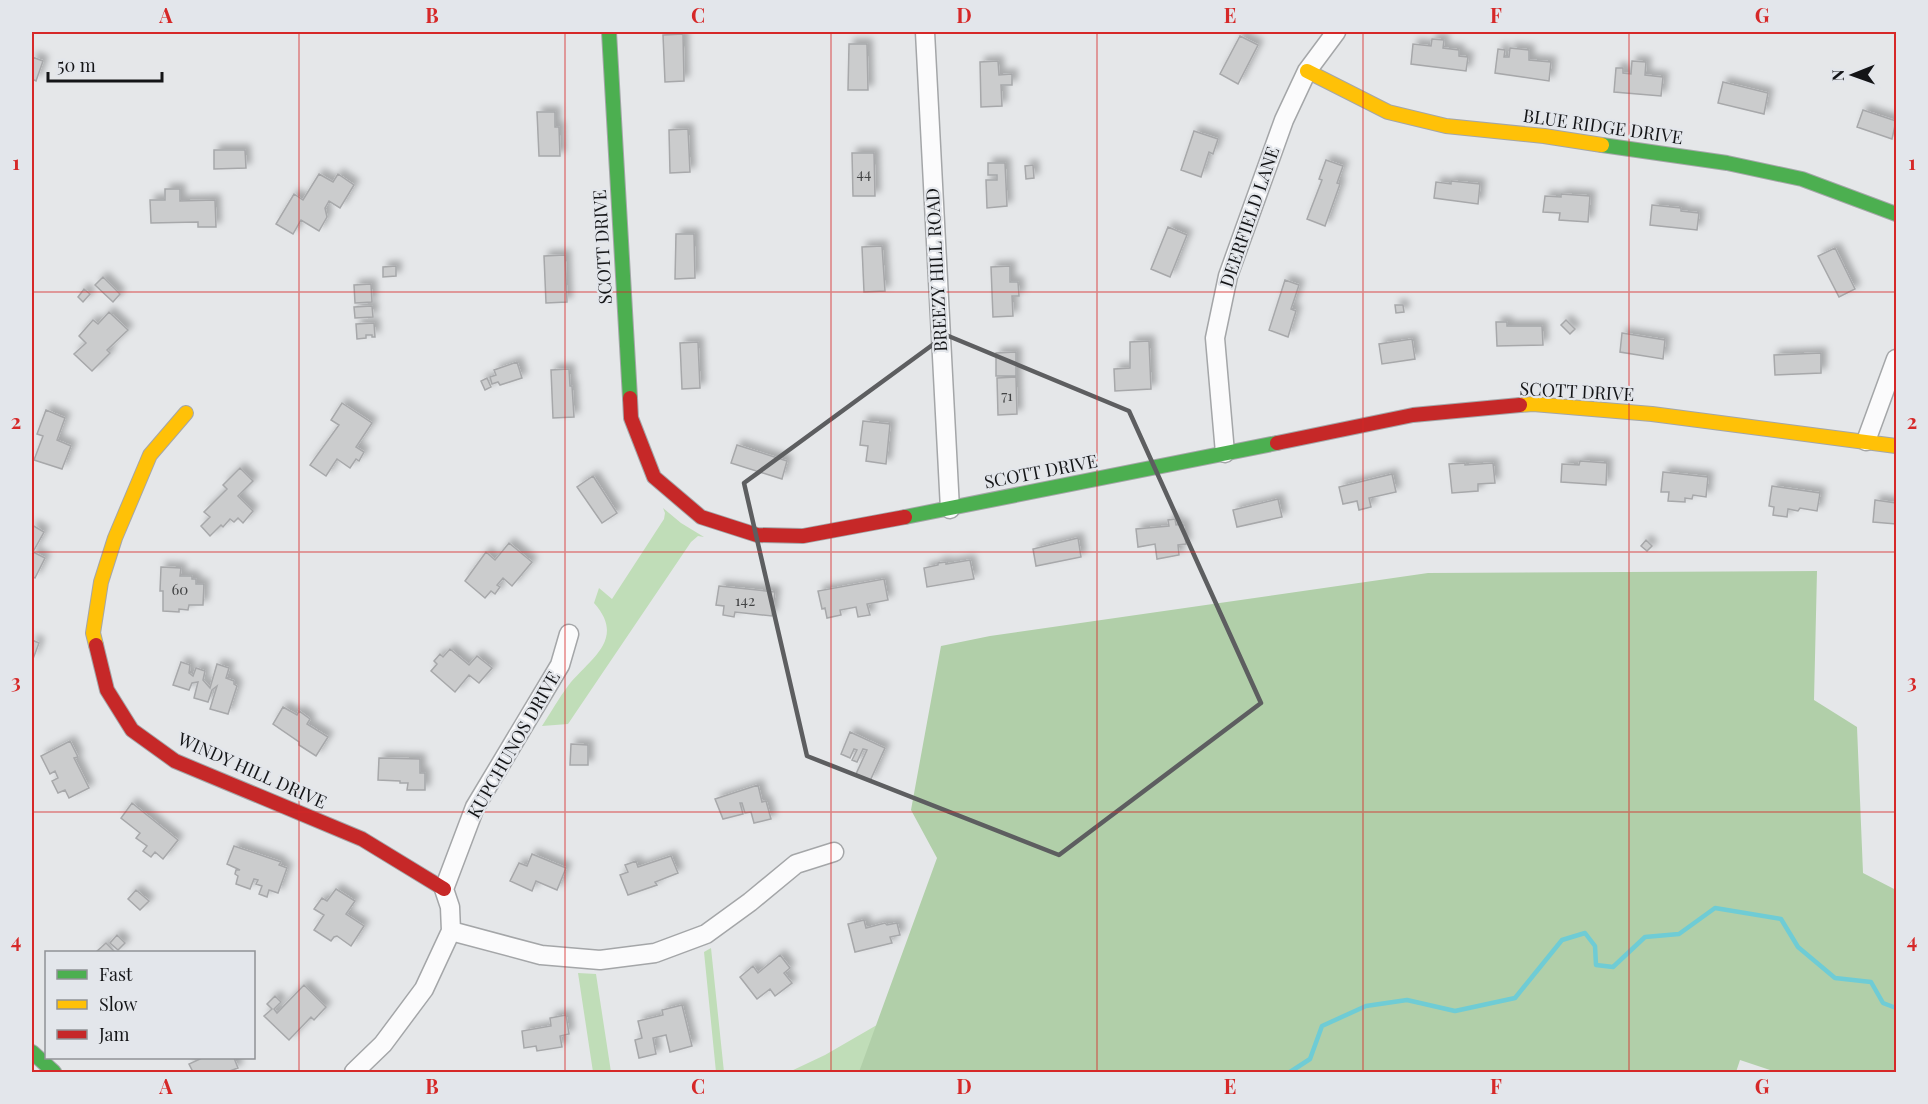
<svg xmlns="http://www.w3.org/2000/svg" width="1928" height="1104" viewBox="0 0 1928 1104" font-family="'Playfair Display',serif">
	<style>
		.green { fill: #c0ddb8 }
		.forest { fill: #b1cfa9 }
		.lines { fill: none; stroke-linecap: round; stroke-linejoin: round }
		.stream { stroke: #6fccd5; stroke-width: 4.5 }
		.building { fill: #cbcccd; stroke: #a7a8aa; stroke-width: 1.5; filter: url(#shadow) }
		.street-casing { stroke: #a4a6a8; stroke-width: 21 }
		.fast-casing { stroke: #a4a6a8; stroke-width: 16 }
		.slow-casing { stroke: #a4a6a8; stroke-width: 16 }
		.jam-casing { stroke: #a4a6a8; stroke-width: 16 }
		.street { stroke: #fbfbfc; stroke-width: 18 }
		.fast { stroke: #4caf50; stroke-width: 14 }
		.slow { stroke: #ffc107; stroke-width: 14 }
		.jam { stroke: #c62828; stroke-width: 14 }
		.marked { fill: none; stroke: #5d5e60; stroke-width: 4.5; stroke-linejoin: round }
		.grid { fill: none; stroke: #d62828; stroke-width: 1.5; stroke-opacity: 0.55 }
		.labels { text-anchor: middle; stroke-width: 4.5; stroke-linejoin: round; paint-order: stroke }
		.number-label { font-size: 15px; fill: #424344 }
		.street-label { font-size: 18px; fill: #141517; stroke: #e3e6eb }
		.neatline { fill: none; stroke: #d62828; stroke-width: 2 }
		.grid-label { font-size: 20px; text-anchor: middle; font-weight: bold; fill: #d62828 }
	</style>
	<defs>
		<filter id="shadow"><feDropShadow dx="5" dy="-5" stdDeviation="3" flood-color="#0004"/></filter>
	</defs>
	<rect width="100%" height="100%" fill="#e5e7e9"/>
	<path class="green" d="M663,508L681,523L704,537L698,536L691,542L568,724L542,726C551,712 559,698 568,686C589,659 627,640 594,603L599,588L612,599L664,519L665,513Z
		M711,948L724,1072H716L704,952Z
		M578,973L596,974L611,1072H593Z
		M908,1007L886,1072H789L825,1055Z"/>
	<path class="forest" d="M1817,571L1814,700L1857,727L1863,873L1896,890V1072H1776L1740,1060L1736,1072H859L937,858L911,810L941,646L990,636L1428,573Z"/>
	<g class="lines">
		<path class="stream" d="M1290,1072L1310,1059L1322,1026L1366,1006L1407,1000L1455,1011L1515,998L1562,940L1585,933L1595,946L1596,965L1613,967L1645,937L1679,934L1715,908L1781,919L1798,947L1835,978L1871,982L1883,1003L1896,1008"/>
	</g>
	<path class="building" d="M683,34L684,81L665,82L663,35Z
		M1240,36L1258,45L1238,84L1220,74Z
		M1432,39L1444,40L1443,48L1459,50V56L1468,57L1466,71L1411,64L1413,44L1431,46Z
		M849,44H867L868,90H848Z
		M1510,48L1529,50V60L1551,62L1549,81L1495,73L1498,49L1505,50L1504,57H1509Z
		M32,57L43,61L36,81L32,79Z
		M998,61L999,75L1012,74V85H1001L1002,106L981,107L980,62Z
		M1632,61L1646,62L1645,75L1663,77L1661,96L1614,92L1616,68H1623V73L1631,74Z
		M1723,82L1768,93L1764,114L1718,103Z
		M1863,110L1896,121L1892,139L1857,127Z
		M537,112H555V127H559L560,156H539Z
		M688,129L690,172L670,173L669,130Z
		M1194,131L1218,139L1213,154L1209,152L1201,177L1181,170Z
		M214,150H245L246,168L214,169Z
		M852,153H874L875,196H853Z
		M1326,160L1343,166L1337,183L1340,184L1325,226L1307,219L1322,180L1319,179Z
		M988,163H1005L1007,206L987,208L986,180H997V175H988Z
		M1033,165L1034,178L1026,179L1025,166Z
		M319,174L333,182L338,174L354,185L340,208L329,201L325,208L327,217L319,231L301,220L293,234L276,224L294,194L303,200Z
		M1451,181L1480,184L1478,204L1434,198L1436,182L1451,184Z
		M165,189H180V201L215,200L216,227H198V222L151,223L150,200H165Z
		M1561,194L1590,196L1588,222L1559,220L1560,213L1543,212L1545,196L1561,197Z
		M1652,205L1681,208V211L1699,213L1697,230L1650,225Z
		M1168,227L1187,235L1170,277L1151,269Z
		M676,234H694L695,278L675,279Z
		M882,246L885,291L864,292L862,247Z
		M1835,248L1855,289L1839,297L1818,256Z
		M565,255L567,302L546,303L544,256Z
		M396,266V276L383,277V267Z
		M1010,266V282H1018L1019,296H1012L1013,316L993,317L991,267Z
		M103,277L120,294L113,302L95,285Z
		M1285,280L1299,285L1291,309L1296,311L1288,337L1269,330Z
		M371,284L372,302L355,303L354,285Z
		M84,289L90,294L83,302L78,297Z
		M1395,305H1403L1404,312L1396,313Z
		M372,306L373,317L355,318L354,307Z
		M109,312L128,330L107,350L110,353L92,371L74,354L86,343L79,336L93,320L98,324Z
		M1566,320L1575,329L1570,334L1561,325Z
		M1496,322H1507V326H1542L1543,345L1497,346Z
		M374,323L375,337H372V335H366V338L357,339L356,324Z
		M1622,333L1665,340L1663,359L1620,352Z
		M1412,339L1415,359L1382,364L1379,344Z
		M1149,341L1151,389L1115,391L1114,369L1130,368V342Z
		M698,342L700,388L682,389L680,343Z
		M1016,352V376H996V353Z
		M1821,353V373L1775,375L1774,355Z
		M517,362L522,378L500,385L498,382L492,384L490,377L496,375L494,370Z
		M569,369L570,386H572L574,417L553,418L551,370Z
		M1016,377L1017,414L998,415L997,378Z
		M487,378L491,387L485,390L481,381Z
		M342,403L372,423L356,447L364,452L359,461L356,459L350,468L337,459L326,476L310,465L339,425L331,420Z
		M46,410L65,418L57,440L71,446L62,469L34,460L43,436L37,434Z
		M863,421L890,424L886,464L866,461L868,446L860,445Z
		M737,445L787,461L782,479L731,463Z
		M1580,461L1607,463L1606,485L1561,482L1562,464L1579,465Z
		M1465,463V465L1493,463L1495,483L1478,484V491L1452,493L1449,464Z
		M240,468L253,481L238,496L253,511L243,523L238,518L234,522L230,519L223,527L221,525L210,536L201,526L210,517L204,512L227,489L223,485Z
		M1663,472L1708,477L1706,497L1693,495L1692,499L1685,498V502L1668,501L1669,492H1661Z
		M1392,474L1396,492L1369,498L1371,507L1359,510L1357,501L1343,504L1339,487Z
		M593,476L617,513L602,523L577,487Z
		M1772,486L1820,493L1817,511L1800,508L1798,511L1788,509L1787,517L1773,515L1774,507L1769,506Z
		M1278,499L1282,517L1237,527L1233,510Z
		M1875,500L1896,503V524L1873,522Z
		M1175,519L1176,525L1183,524L1186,544L1178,545L1179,555L1157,559L1155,544L1138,547L1136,529L1169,526L1168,520Z
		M32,525L44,532L33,552L45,558L35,578L32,576Z
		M1078,538L1081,557L1036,566L1033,549Z
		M1646,540L1652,546L1647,551L1641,546Z
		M509,543L532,562L512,586L503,578L497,585L500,587L495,594L491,591L485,598L465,581L486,552L495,560Z
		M970,560L974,579L927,587L924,568L938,565V563L946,562V564Z
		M161,567L181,568L180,576H192V579H196V584H204L203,605H189L188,610L179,609V612L163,611V591H160Z
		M884,579L888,600L867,604L870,615L858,617L856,607L840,610L841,615L827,618L825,608L822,609L818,591Z
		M719,586L775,592L772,616L735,612L734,617L723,615L724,606L716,605Z
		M32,640L39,643L33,659L32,658Z
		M450,649L469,665L477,656L492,668L479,683L469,675L455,692L431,671L437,664L434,661L440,654L443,657Z
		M181,662L190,665L189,673L193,676L196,668L205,671L203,680L210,688L217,664L229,668L226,678L234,681V684L237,686L228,714L210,709L217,686L212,690L208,702L194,698L198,682L192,683L189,690L173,685Z
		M283,707L297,715L299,711L310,719L307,724L328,737L316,756L299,745V742L273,724Z
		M850,732L885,748L870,781L856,774L867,750L863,749L857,762L852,760L857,750L854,749L850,758L841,754Z
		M70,741L78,757L74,758L89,788L69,798L65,790L58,793L52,781L58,778L55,771L50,774L41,756Z
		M571,744L588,745V765H570Z
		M379,758L420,759V773H425V790H407L408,783H400V781L378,780Z
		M758,785L762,802L766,801L771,819L754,823L751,812L745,813L742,803H740L743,814L723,819L715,799Z
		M132,803L178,840L163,859L155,852L151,857L143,851L147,846L136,838L140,833L121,818Z
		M234,846L281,862L279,865L287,868L278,893L269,890L267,897L259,894L262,886L256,884L258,880L254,879L250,889L236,884L238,876L235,874L236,870H240L227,864Z
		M532,854L566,868L557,890L536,881L532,891L510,881L519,863L527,866Z
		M671,856L678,873L655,882L657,885L628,895L620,875L628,872L625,865L636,861L638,867Z
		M336,889L355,901L346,914L364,926L351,946L337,936L334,937L331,941L314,930L324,915L314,909L322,898L327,901Z
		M136,890L149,901L140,910L128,899Z
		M864,920L866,928L885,923L887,925L897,923L900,935L890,937L892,943L855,952L848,924Z
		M117,935L125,943L118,950L110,943Z
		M106,943L115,952H96Z
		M780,955L790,968L784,973L792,983L775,996L770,989L757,999L740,977L753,966L758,973Z
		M304,985L326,1007L314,1020L311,1017L289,1040L264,1016L272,1009L267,1004L275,996L281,1002L274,1009L277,1013Z
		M682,1005L692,1046L670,1052L666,1035L653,1038L656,1054L639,1058L635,1040L642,1038L638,1021L663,1015L662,1010Z
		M566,1015L569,1034L560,1036L562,1047L537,1051L536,1046L524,1048L522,1031L551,1026L550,1018Z
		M202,1058H234L238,1068L227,1072L223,1071L219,1072H193L189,1064Z"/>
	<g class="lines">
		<defs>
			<path id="street" d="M925,32L950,509
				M1866,441L1896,359
				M1225,453L1215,338L1228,276L1284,120L1307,71L1336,32
				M451,931L541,955L600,960L655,953L706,934L750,902L796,864L834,852
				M354,1072L383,1044L424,989L451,931L450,907L444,889L475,807L560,665L569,634"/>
			<path id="fast" d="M609,32L630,398
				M1602,145L1727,163L1802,179L1896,214
				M905,517L1277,443
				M32,1052L54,1072"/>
			<path id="slow" d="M1307,71L1388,112L1446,126L1544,136L1602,145
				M1520,405L1533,404L1652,414L1896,446
				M96,645L93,633L101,582L115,538L150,455L186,413"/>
			<path id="jam" d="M630,398L631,418L654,477L701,517L757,535L803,536L905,517
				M1277,443L1413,415L1520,405
				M96,645L107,690L132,730L175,761L362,839L444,889"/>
		</defs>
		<use href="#street" class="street-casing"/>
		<use href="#fast" class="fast-casing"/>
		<use href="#slow" class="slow-casing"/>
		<use href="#jam" class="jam-casing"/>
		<use href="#street" class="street"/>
		<use href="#fast" class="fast"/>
		<use href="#slow" class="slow"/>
		<use href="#jam" class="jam"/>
	</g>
	<path class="marked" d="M946,335L1129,411L1261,703L1059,855L807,756L744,483Z"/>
	<path class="grid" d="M299,32V1072M565,32V1072M831,32V1072M1097,32V1072M1363,32V1072M1629,32V1072M32,292H1896M32,552H1896M32,812H1896"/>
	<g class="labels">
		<g class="number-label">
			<text x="864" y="179">44</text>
			<text x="1007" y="401">71</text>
			<text x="180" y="595">60</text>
			<text x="745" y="606">142</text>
		</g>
		<g class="street-label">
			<text transform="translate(1603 127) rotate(8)" y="6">BLUE RIDGE DRIVE</text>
			<text transform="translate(1250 217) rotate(-71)" y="6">DEERFIELD LANE</text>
			<text transform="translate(603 247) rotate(-93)" y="6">SCOTT DRIVE</text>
			<text transform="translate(937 270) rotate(-93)" y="6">BREEZY HILL ROAD</text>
			<text transform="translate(1577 392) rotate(3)" y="6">SCOTT DRIVE</text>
			<text transform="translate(1041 472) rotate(-11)" y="6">SCOTT DRIVE</text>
			<text transform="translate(514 745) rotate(-60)" y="6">KUPCHUNOS DRIVE</text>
			<text transform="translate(252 771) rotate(24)" y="6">WINDY HILL DRIVE</text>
		</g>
	</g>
	<rect width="1928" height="1104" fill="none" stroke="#e3e6eb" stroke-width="66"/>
	<rect x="45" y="951" width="210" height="108" fill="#e3e6eb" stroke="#909296" stroke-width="1.5"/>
	<rect x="57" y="970" width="30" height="9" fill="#4caf50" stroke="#909296" stroke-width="1.5"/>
	<text x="99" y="981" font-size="18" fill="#141517">Fast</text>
	<rect x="57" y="1000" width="30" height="9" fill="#ffc107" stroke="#909296" stroke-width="1.5"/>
	<text x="99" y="1011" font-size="18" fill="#141517">Slow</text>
	<rect x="57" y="1030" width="30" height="9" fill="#c62828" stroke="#909296" stroke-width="1.5"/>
	<text x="99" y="1041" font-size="18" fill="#141517">Jam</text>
	<g transform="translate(1853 75) rotate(269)" stroke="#e3e6eb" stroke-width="4.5" paint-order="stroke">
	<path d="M0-4.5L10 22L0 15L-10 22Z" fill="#141517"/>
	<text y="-9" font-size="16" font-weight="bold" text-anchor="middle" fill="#141517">N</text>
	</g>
	<path d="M48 72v9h114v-9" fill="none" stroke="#141517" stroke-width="3"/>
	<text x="57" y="72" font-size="18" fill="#141517" stroke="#e3e6eb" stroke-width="4.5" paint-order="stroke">50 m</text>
	<rect x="33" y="33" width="1862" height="1038" class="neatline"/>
	<g class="grid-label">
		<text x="166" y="23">A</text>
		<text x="432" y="23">B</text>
		<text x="698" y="23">C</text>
		<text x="964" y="23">D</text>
		<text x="1230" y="23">E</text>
		<text x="1496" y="23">F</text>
		<text x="1762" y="23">G</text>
		<text x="16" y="170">1</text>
		<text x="1912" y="170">1</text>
		<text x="16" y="429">2</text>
		<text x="1912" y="429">2</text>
		<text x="16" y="689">3</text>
		<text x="1912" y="689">3</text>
		<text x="16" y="948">4</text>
		<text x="1912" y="948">4</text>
		<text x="166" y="1094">A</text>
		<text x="432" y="1094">B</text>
		<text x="698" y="1094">C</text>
		<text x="964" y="1094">D</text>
		<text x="1230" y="1094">E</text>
		<text x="1496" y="1094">F</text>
		<text x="1762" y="1094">G</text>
	</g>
</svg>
